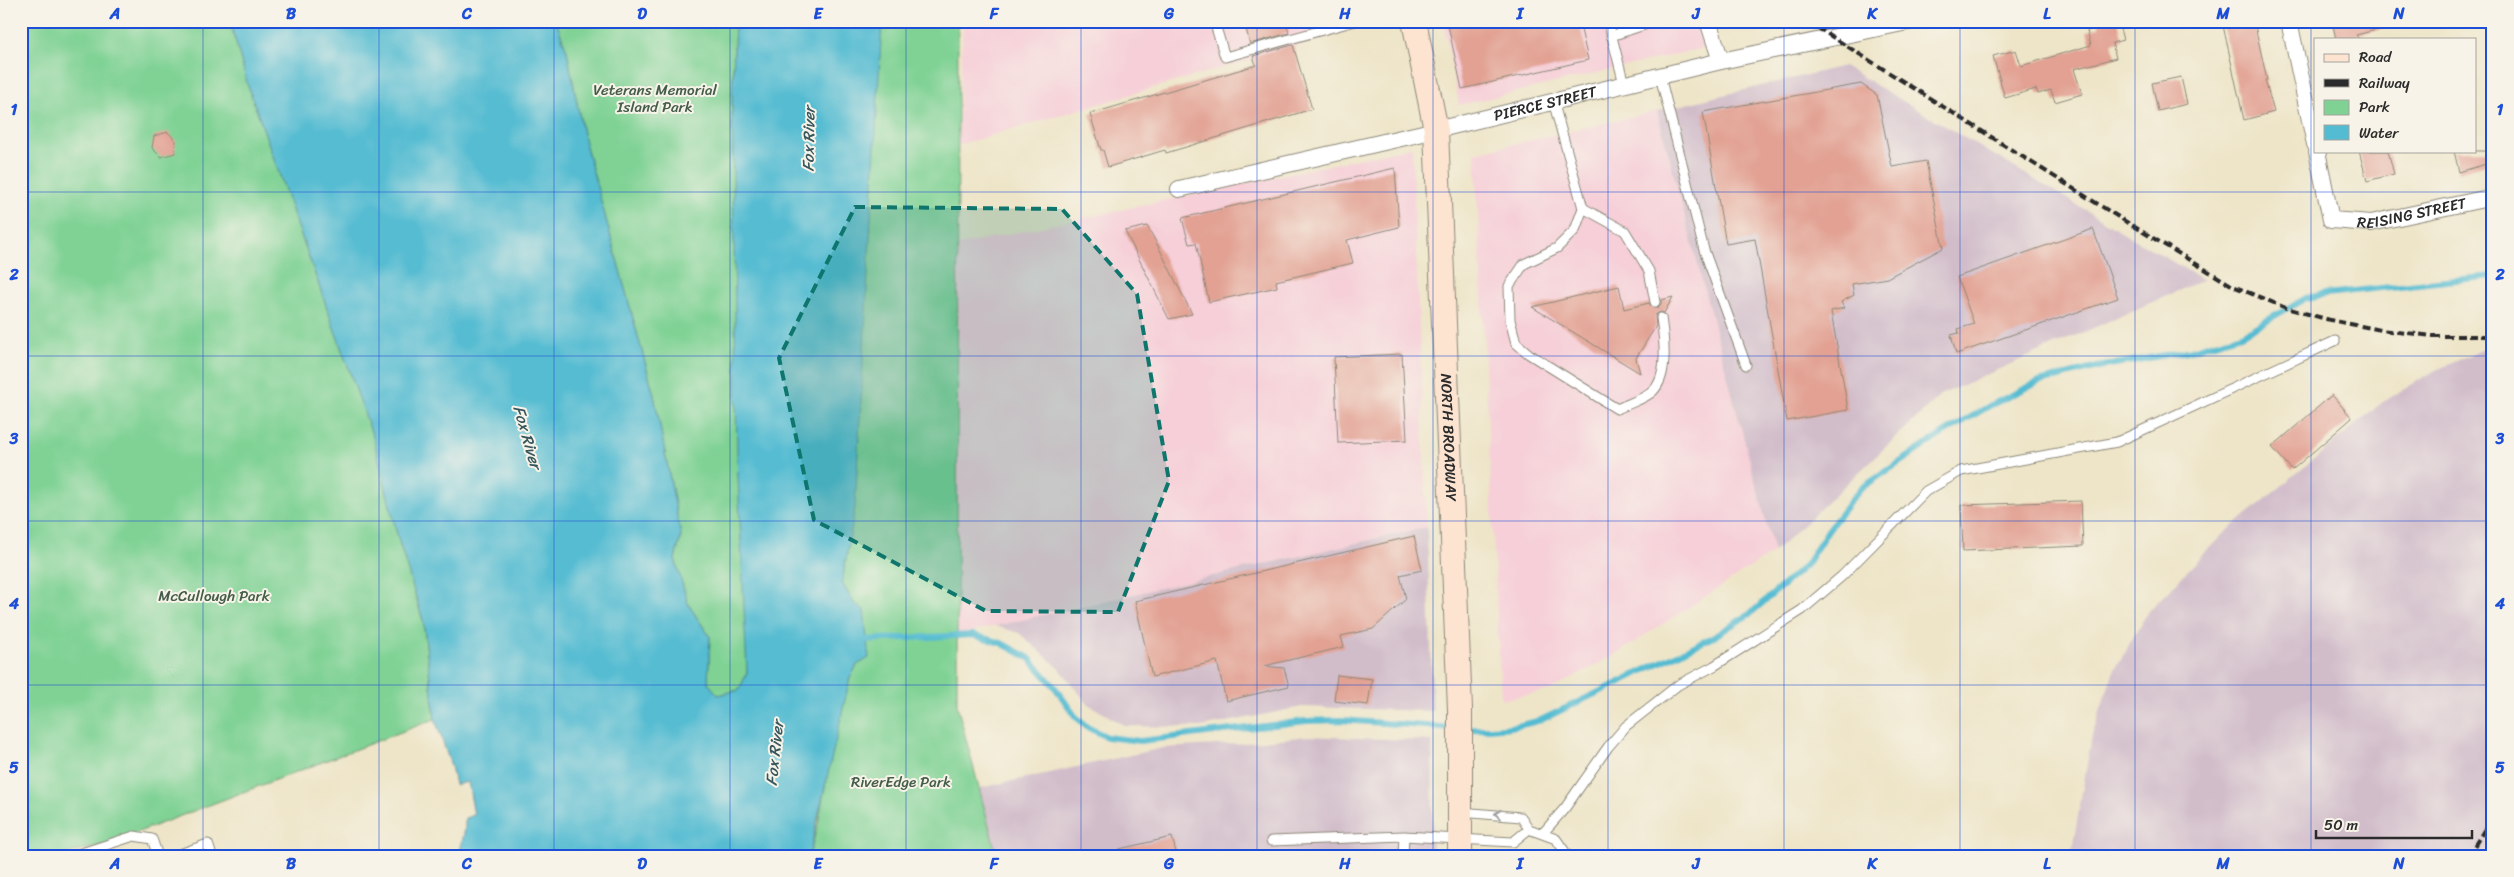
<svg xmlns="http://www.w3.org/2000/svg" width="2514" height="877" viewBox="0 0 2514 877" font-family="Sriracha,sans-serif">
	<style>
		.built { fill: #f6cfd8 }
		.industrial { fill: #d1bdca }
		.green { fill: #7fd294; stroke: #557e60 }
		.water { fill: #54bcd2; stroke: #40747e }
		.lines { fill: none; stroke-linecap: round; stroke-linejoin: round }
		.stream { stroke: #54bcd2; stroke-width: 6 }
		.building { fill: #e2a193 }
		.lane-casing { stroke: #8c887a; stroke-width: 11 }
		.street-casing { stroke: #8c887a; stroke-width: 18 }
		.secondary-casing { stroke: #8c887a; stroke-width: 26 }
		.lane { stroke: #fff; stroke-width: 9 }
		.street { stroke: #fff; stroke-width: 16 }
		.secondary { stroke: #fde4d1; stroke-width: 24 }
		.rail { stroke: #2b2b2b; stroke-width: 4; stroke-dasharray: 8 4; stroke-linecap: butt }
		.oneway { stroke: #a0a0a0 }
		.marked { fill: #0f766e; fill-opacity: 0.2; stroke: #0f766e; stroke-width: 4; stroke-dasharray: 10 6; stroke-linejoin: round }
		.grid { fill: none; stroke: #1d4ed8; stroke-width: 1; stroke-opacity: 0.55 }
		.labels { text-anchor: middle; stroke-width: 4; stroke-linejoin: round; paint-order: stroke }
		.park-label { font-size: 15px; fill: #445d4a; stroke: #f7f3e8 }
		.street-label { font-size: 15px; fill: #2b2b2b; stroke: #f7f3e8 }
		.water-label { font-size: 16px; font-style: italic; fill: #37565d; stroke: #f7f3e8 }
		.neatline { fill: none; stroke: #1d4ed8; stroke-width: 2 }
		.grid-label { font-size: 16px; text-anchor: middle; font-weight: bold; fill: #1d4ed8 }
	</style>
	<rect width="100%" height="100%" fill="#f7f3e8"/>
	<filter id="ink" filterUnits="userSpaceOnUse"><feTurbulence type="fractalNoise" baseFrequency=".02" numOctaves="2"/><feDisplacementMap in="SourceGraphic" scale="10" xChannelSelector="R" yChannelSelector="G"/><feConvolveMatrix kernelMatrix="1 2 1 2 8 2 1 2 1" color-interpolation-filters="sRGB"/></filter>
	<filter id="wash" filterUnits="userSpaceOnUse"><feTurbulence type="fractalNoise" baseFrequency=".0096" numOctaves="4" result="noise"/><feDisplacementMap in="SourceGraphic" scale="20" xChannelSelector="R" yChannelSelector="G"/><feGaussianBlur stdDeviation="1.12" result="paint"/><feColorMatrix in="noise" values="0 0 0 0 0 0 0 0 0 0 0 0 0 0 0 0 0 1.4 0 .05"/><feComposite in="paint" operator="in"/></filter>
	<g filter="url(#wash)">
		<rect width="100%" height="100%" fill="#eee5c8"/>
		<path class="built" d="M963,21H1382L958,145Z
			M1443,21H1696L1704,48L1459,105Z
			M1657,111L1774,552L1616,654L1550,690L1501,700L1475,153Z
			M1412,147L1427,527L956,635L958,245Z"/>
		<path class="industrial" d="M1844,66L2203,280L1942,394L1774,552L1657,111Z
			M2493,345V856H2071L2092,736L2113,673L2147,613L2221,536L2383,402L2434,371Z
			M1427,527L1433,711L1302,707L1201,727L1125,726L1088,704L1059,668L1019,633L995,626Z
			M1308,736L1432,741L1433,856H989L971,790L1163,748L1236,744Z"/>
		<path class="green" d="M21,21H230L248,86L374,440L398,538L423,621L435,719L107,844L58,856H21Z
			M556,21H735L732,103L747,673L739,690L718,695L708,683L710,637L688,604L675,559L681,536L654,395L584,139L567,51Z
			M873,21H958L957,705L997,856H809L818,824L833,744L850,678L857,665L854,603L842,583L848,547Z"/>
		<path class="water" d="M230,21H556L567,51L584,139L654,395L681,536L675,559L688,604L710,637L708,683L718,695L739,690L747,673L737,457L732,103L735,21H882L855,507L842,583L854,603L864,610L869,658L857,665L850,678L809,856H459L465,829V818L474,815L468,782L455,785L451,766L435,719L423,620L398,538L374,440L248,86Z"/>
		<g class="lines">
			<path class="stream" d="M860,640L973,635L1001,643L1029,658L1054,686L1075,716L1087,727L1107,737L1140,741L1306,721L1340,720L1455,728
				M1465,729C1493,730 1514,728 1541,720L1715,636L1751,613L1806,565L1828,530L1860,489L1942,434L1991,405L2039,382L2098,367L2188,351L2241,335L2306,298L2326,294L2493,276"/>
		</g>
		<g id="blocks">
			<path class="building" d="M1244,21H1286L1289,33L1250,44Z
				M1447,21H1579L1588,60L1462,89Z
				M2099,21H2118L2123,40L2112,43L2116,58L2074,69L2082,94L2055,102L2051,90L2038,94L2036,89L2005,98L1993,56L2016,50L2021,66L2091,45L2087,31L2100,27Z
				M2222,21H2254L2267,80H2265L2274,112L2244,120Z
				M2332,21H2383L2384,28L2356,35L2359,39H2336Z
				M1293,45L1312,109L1166,153L1165,150L1108,167L1103,150H1101L1090,114L1256,65L1253,56Z
				M2181,77L2187,104L2158,111L2152,83Z
				M1861,84L1877,95L1892,167L1926,161L1943,248L1887,278L1852,284L1854,295L1841,302L1844,308L1831,311L1848,410L1787,421L1755,239L1726,244L1703,112Z
				M168,132L176,141L175,153L161,157L152,148L154,136Z
				M2359,151H2388L2394,174L2367,181Z
				M2454,151H2493V162L2459,172Z
				M1395,168L1399,227L1347,240L1353,263L1276,281L1277,287L1209,302L1196,243L1189,244L1182,218Z
				M1147,226L1156,242L1192,314L1169,319L1125,231Z
				M2093,229L2118,298L1956,354L1951,335L1959,333L1958,329L1974,324L1957,277Z
				M1619,286L1624,309L1649,303L1653,308H1657L1661,304V300L1673,297L1664,313L1660,312L1655,315L1656,326L1636,358L1640,373L1532,307Z
				M1402,354L1407,440L1338,443L1334,357Z
				M2332,395L2352,418L2292,470L2272,447Z
				M2081,501L2083,546L1963,551L1961,505Z
				M1414,536L1422,570L1400,575L1406,599L1373,629L1341,636L1344,647L1264,666L1284,668L1289,686L1226,701L1217,661L1152,677L1135,601Z
				M1337,675L1372,679L1368,705L1334,701Z
				M1172,837L1177,856H1120L1119,849Z"/>
		</g>
	</g>
	<g filter="url(#ink)">
		<use href="#blocks" fill-opacity="0" stroke="#8c887a" stroke-width="1"/>
		<g class="lines">
			<defs>
				<path id="lane" d="M1214,21L1225,57L1355,21
					M1608,21L1624,84
					M1611,36L1644,25V21
					M1660,76L1704,250L1746,365
					M1553,101L1583,208L1625,231L1649,271L1655,302
					M1583,208L1575,230L1557,248L1524,264L1509,286L1510,320L1516,343L1529,354L1617,409C1627,404 1645,399 1653,391C1669,375 1664,338 1661,318
					M1460,812L1521,817L1529,829L1556,839L1568,856
					M1543,833L1565,808L1608,747L1626,726L1678,685L1714,666L1802,610L1842,576L1926,491L1961,471L2117,442L2335,341
					M1404,836L1513,842L1529,829
					M1271,841L1404,836L1403,856
					M72,856L134,836L152,839L158,856
					M174,856L208,844L212,856"/>
				<g id="street">
					<path d="M1708,21L1721,61"/>
					<path d="M2289,21L2315,144"/>
					<path id="s1" d="M2317,151L2331,220L2371,223L2493,197"/>
					<path id="s2" d="M1179,189L1436,130L1721,61L1912,21"/>
				</g>
				<g id="secondary">
					<path id="s3" d="M1414,21L1436,130L1460,709V856"/>
				</g>
			</defs>
			<use href="#lane" class="lane-casing"/>
			<use href="#street" class="street-casing"/>
			<use href="#secondary" class="secondary-casing"/>
			<use href="#lane" class="lane"/>
			<use href="#street" class="street"/>
			<use href="#secondary" class="secondary"/>
			<path class="rail" d="M1807,21L2128,223L2233,286L2286,308L2330,320L2381,330L2433,336H2493
				M2468,856L2493,816
				M2486,856L2493,845"/>
		</g>
		<defs><path id="oneway-chevron" d="M-2-3.5L2.5 0L-2 3.5" fill="none" stroke-width="1.6" stroke-linecap="round" stroke-linejoin="round" transform="scale(1.25)"/></defs>
		<use class="oneway" href="#oneway-chevron" transform="translate(1498 814) rotate(-174)"/>
	</g>
	<path class="marked" d="M855,207L1062,209L1137,294L1169,481L1118,612L986,611L814,520L779,358Z"/>
	<path class="grid" d="M203,21V856M379,21V856M554,21V856M730,21V856M906,21V856M1081,21V856M1257,21V856M1433,21V856M1608,21V856M1784,21V856M1960,21V856M2135,21V856M2311,21V856M21,192H2493M21,356H2493M21,521H2493M21,685H2493"/>
	<g class="labels">
		<g class="park-label">
			<text x="655" y="95">Veterans Memorial<tspan x="655" dy="17">Island Park</tspan></text>
			<text x="214" y="601">McCullough Park</text>
			<text x="901" y="787">RiverEdge Park</text>
		</g>
		<g class="street-label">
			<text dy="5" stroke="none"><textPath href="#s2" startOffset="376">PIERCE STREET</textPath></text>
			<text dy="5" stroke="none"><textPath href="#s1" startOffset="152">REISING STREET</textPath></text>
			<text dy="5" stroke="none"><textPath href="#s3" startOffset="419">NORTH BROADWAY</textPath></text>
		</g>
		<g class="water-label">
			<text transform="translate(808 139) rotate(-89)" y="6">Fox River</text>
			<text transform="translate(528 437) rotate(74)" y="6">Fox River</text>
			<text transform="translate(774 753) rotate(-84)" y="6">Fox River</text>
		</g>
	</g>
	<rect width="2514" height="877" fill="none" stroke="#f7f3e8" stroke-width="55"/>
	<rect x="2314" y="38" width="162" height="115" fill="#f7f3e8" stroke="#a5a39c"/>
	<rect x="2324" y="54" width="25" height="8" fill="#fde4d1" stroke="#a5a39c"/>
	<text x="2359" y="62" font-size="15" fill="#2b2b2b">Road</text>
	<rect x="2324" y="79" width="25" height="8" fill="#2b2b2b" stroke="#a5a39c"/>
	<text x="2359" y="88" font-size="15" fill="#2b2b2b">Railway</text>
	<rect x="2324" y="100" width="25" height="15" fill="#7fd294" stroke="#a5a39c"/>
	<text x="2359" y="112" font-size="15" fill="#2b2b2b">Park</text>
	<rect x="2324" y="125" width="25" height="15" fill="#54bcd2" stroke="#a5a39c"/>
	<text x="2359" y="138" font-size="15" fill="#2b2b2b">Water</text>
	<path d="M2316 830v8h156v-8" fill="none" stroke="#2b2b2b" stroke-width="2.5"/>
	<text x="2324" y="830" font-size="15" fill="#2b2b2b" stroke="#f7f3e8" stroke-width="4" paint-order="stroke">50 m</text>
	<rect x="28" y="28" width="2458" height="822" class="neatline"/>
	<g class="grid-label">
		<text x="115" y="19">A</text>
		<text x="291" y="19">B</text>
		<text x="467" y="19">C</text>
		<text x="642" y="19">D</text>
		<text x="818" y="19">E</text>
		<text x="994" y="19">F</text>
		<text x="1169" y="19">G</text>
		<text x="1345" y="19">H</text>
		<text x="1520" y="19">I</text>
		<text x="1696" y="19">J</text>
		<text x="1872" y="19">K</text>
		<text x="2047" y="19">L</text>
		<text x="2223" y="19">M</text>
		<text x="2399" y="19">N</text>
		<text x="14" y="115">1</text>
		<text x="2500" y="115">1</text>
		<text x="14" y="280">2</text>
		<text x="2500" y="280">2</text>
		<text x="14" y="444">3</text>
		<text x="2500" y="444">3</text>
		<text x="14" y="609">4</text>
		<text x="2500" y="609">4</text>
		<text x="14" y="773">5</text>
		<text x="2500" y="773">5</text>
		<text x="115" y="869">A</text>
		<text x="291" y="869">B</text>
		<text x="467" y="869">C</text>
		<text x="642" y="869">D</text>
		<text x="818" y="869">E</text>
		<text x="994" y="869">F</text>
		<text x="1169" y="869">G</text>
		<text x="1345" y="869">H</text>
		<text x="1520" y="869">I</text>
		<text x="1696" y="869">J</text>
		<text x="1872" y="869">K</text>
		<text x="2047" y="869">L</text>
		<text x="2223" y="869">M</text>
		<text x="2399" y="869">N</text>
	</g>
</svg>
